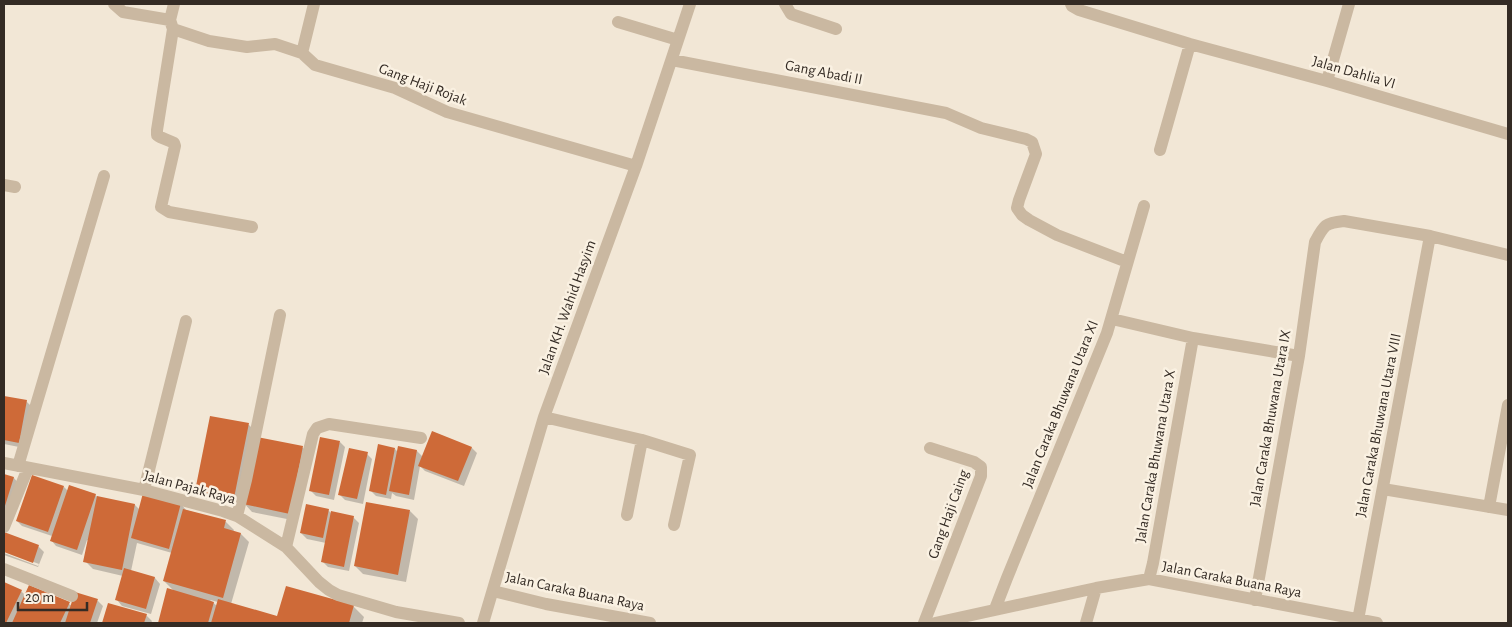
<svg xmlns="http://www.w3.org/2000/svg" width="1512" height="627" viewBox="0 0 1512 627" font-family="'Alegreya Sans',sans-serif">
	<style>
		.shadow { fill: #0003; fill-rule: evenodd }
		.building { fill: #ce6a38 }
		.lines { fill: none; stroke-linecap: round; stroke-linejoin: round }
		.minor { stroke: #cab8a1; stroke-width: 12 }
		.labels { text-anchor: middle; stroke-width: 5; stroke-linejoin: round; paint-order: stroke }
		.street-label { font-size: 15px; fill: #342b24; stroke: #faf1e2 }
	</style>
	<rect width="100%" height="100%" fill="#f2e7d6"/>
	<path class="shadow" d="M4,397L26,401L32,407L24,448L4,444Z
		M211,417L249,425L257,433L256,438L303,448L311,456L297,521L252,512L243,502L242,506L205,498L197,490Z
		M433,432L472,448L477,453L464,486L425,471L420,466L414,500L396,496L392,493L391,499L376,496L371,491L395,449L398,452L417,451L423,457Z
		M340,442L345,447L334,500L316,496L310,490Z
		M367,454L372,459L363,504L345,500L340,495Z
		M4,475L14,478L19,484L4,516Z
		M64,487L68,491L95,495L99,498L135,505L140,510L181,504L186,510L226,522L234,530L233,532L241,534L249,542L231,604L278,617L353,606L364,617L362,623H159L168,590L175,592L164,581L172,553L137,543L131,571L155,578L160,584L151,614L122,606L117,600L123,576L93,569L85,561L89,541L87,540L82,555L56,546L51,540L52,536L22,526L17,521ZM210,600L218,602L217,606Z
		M328,510L332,514L353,517L359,523L349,571L328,567L322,561L326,543L307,539L301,533Z
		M410,511L418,519L406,582L363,574L355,566Z
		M4,533L38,546L44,552L38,567L4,555V553L38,566L39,564L4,551Z
		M4,584L21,591L26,596L69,604L72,606L76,593L98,601L103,606L97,623H4Z
		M109,605L146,615L152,621L151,623H103Z"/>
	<path class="building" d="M4,396L27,400L19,443L4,440Z
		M210,416L249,423L234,498L195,491Z
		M432,431L472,447L458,481L418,466Z
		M257,437L303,446L290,514L243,504Z
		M320,437L340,441L329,495L309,491Z
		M378,444L395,448L386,495L369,491Z
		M398,446L417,450L409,495L389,491Z
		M349,448L368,452L357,499L338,495Z
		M4,474L14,477L4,509Z
		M32,475L64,486L48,532L16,521Z
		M69,485L96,494L77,550L50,541Z
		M143,493L181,503L169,549L131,538Z
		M97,496L135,504L122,570L83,562Z
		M366,502L410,510L398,575L354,566Z
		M306,504L329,509L323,538L300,533Z
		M183,509L226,520L224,528L241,533L223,598L163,581Z
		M331,511L354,516L344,567L321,562Z
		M4,532L39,545L33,563L4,552Z
		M124,568L155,577L146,609L115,600Z
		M4,582L22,590L6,623H4Z
		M29,585L70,602L60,623H12Z
		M286,586L354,605L349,623H211L218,599L277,616Z
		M167,588L214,602L208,623H158Z
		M75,592L98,599L90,623H65Z
		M108,603L147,614L144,623H102Z"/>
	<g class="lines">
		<path class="minor" d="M114,4L123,12L170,20L173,29L157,130V135C162,139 169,140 174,143L175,146L161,207L169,212L252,227
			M785,4L791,14L836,29
			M1071,4L1072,6L1079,10L1190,44L1327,81L1508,134
			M170,20L174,4
			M618,22L678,40
			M173,29L209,41L247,47L275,44L302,53L315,65L395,88L447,112L636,166
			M302,53L314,4
			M672,60L946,113L981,128L1026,139L1032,142L1036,154L1019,200L1017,208L1022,215L1029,220L1057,235L1127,262
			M1327,81L1349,4
			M1160,150L1190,44
			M4,185L15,187
			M1112,319L1193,338L1299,356
			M544,417L642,440L690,455L674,525
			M4,463L144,490L223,511L237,516L286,547L319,582L329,590L338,595L396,612L459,623
			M18,466L104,176
			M1383,489L1508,510
			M144,490L186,321
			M1489,507L1508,405
			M627,515L642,440
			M237,516L246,480L280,315
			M4,527L28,468
			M286,547L313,434L317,428L329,424L421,438
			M4,569L72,596
			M1149,579L1153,563L1193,338
			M493,591L546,604L650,623
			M1255,600L1299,356L1315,242C1324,225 1325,223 1344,221L1430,236L1508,255
			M995,609L1007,578L1107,333L1144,206
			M1358,620L1430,236
			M483,623L544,417L636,166L690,4
			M924,623L981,476V467L974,462L930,448
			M935,623L1096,588L1149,579L1377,623
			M1086,623L1096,588"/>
	</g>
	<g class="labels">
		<g class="street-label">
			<text transform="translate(824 72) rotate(11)" y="5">Gang Abadi II</text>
			<text transform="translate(1354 72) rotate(16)" y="5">Jalan Dahlia VI</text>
			<text transform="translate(423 84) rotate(21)" y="5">Gang Haji Rojak</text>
			<text transform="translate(567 307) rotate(-70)" y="5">Jalan KH. Wahid Hasyim</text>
			<text transform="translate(1060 404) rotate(-68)" y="5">Jalan Caraka Bhuwana Utara XI</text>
			<text transform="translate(1270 418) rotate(-80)" y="5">Jalan Caraka Bhuwana Utara IX</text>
			<text transform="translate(1378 425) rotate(-79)" y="5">Jalan Caraka Bhuwana Utara VIII</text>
			<text transform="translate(1155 456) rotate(-80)" y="5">Jalan Caraka Bhuwana Utara X</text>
			<text transform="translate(190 487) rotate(15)" y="5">Jalan Pajak Raya</text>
			<text transform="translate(948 514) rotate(-70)" y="5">Gang Haji Caing</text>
			<text transform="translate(1232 579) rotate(11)" y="5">Jalan Caraka Buana Raya</text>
			<text transform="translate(575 591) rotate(12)" y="5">Jalan Caraka Buana Raya</text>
		</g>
	</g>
	<rect width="1512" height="627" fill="none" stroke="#342b24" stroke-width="10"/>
	<path d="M18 602v8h69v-8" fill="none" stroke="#342b24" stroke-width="2.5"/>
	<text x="25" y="602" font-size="15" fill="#342b24" stroke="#faf1e2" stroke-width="4" paint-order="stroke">20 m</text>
</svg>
